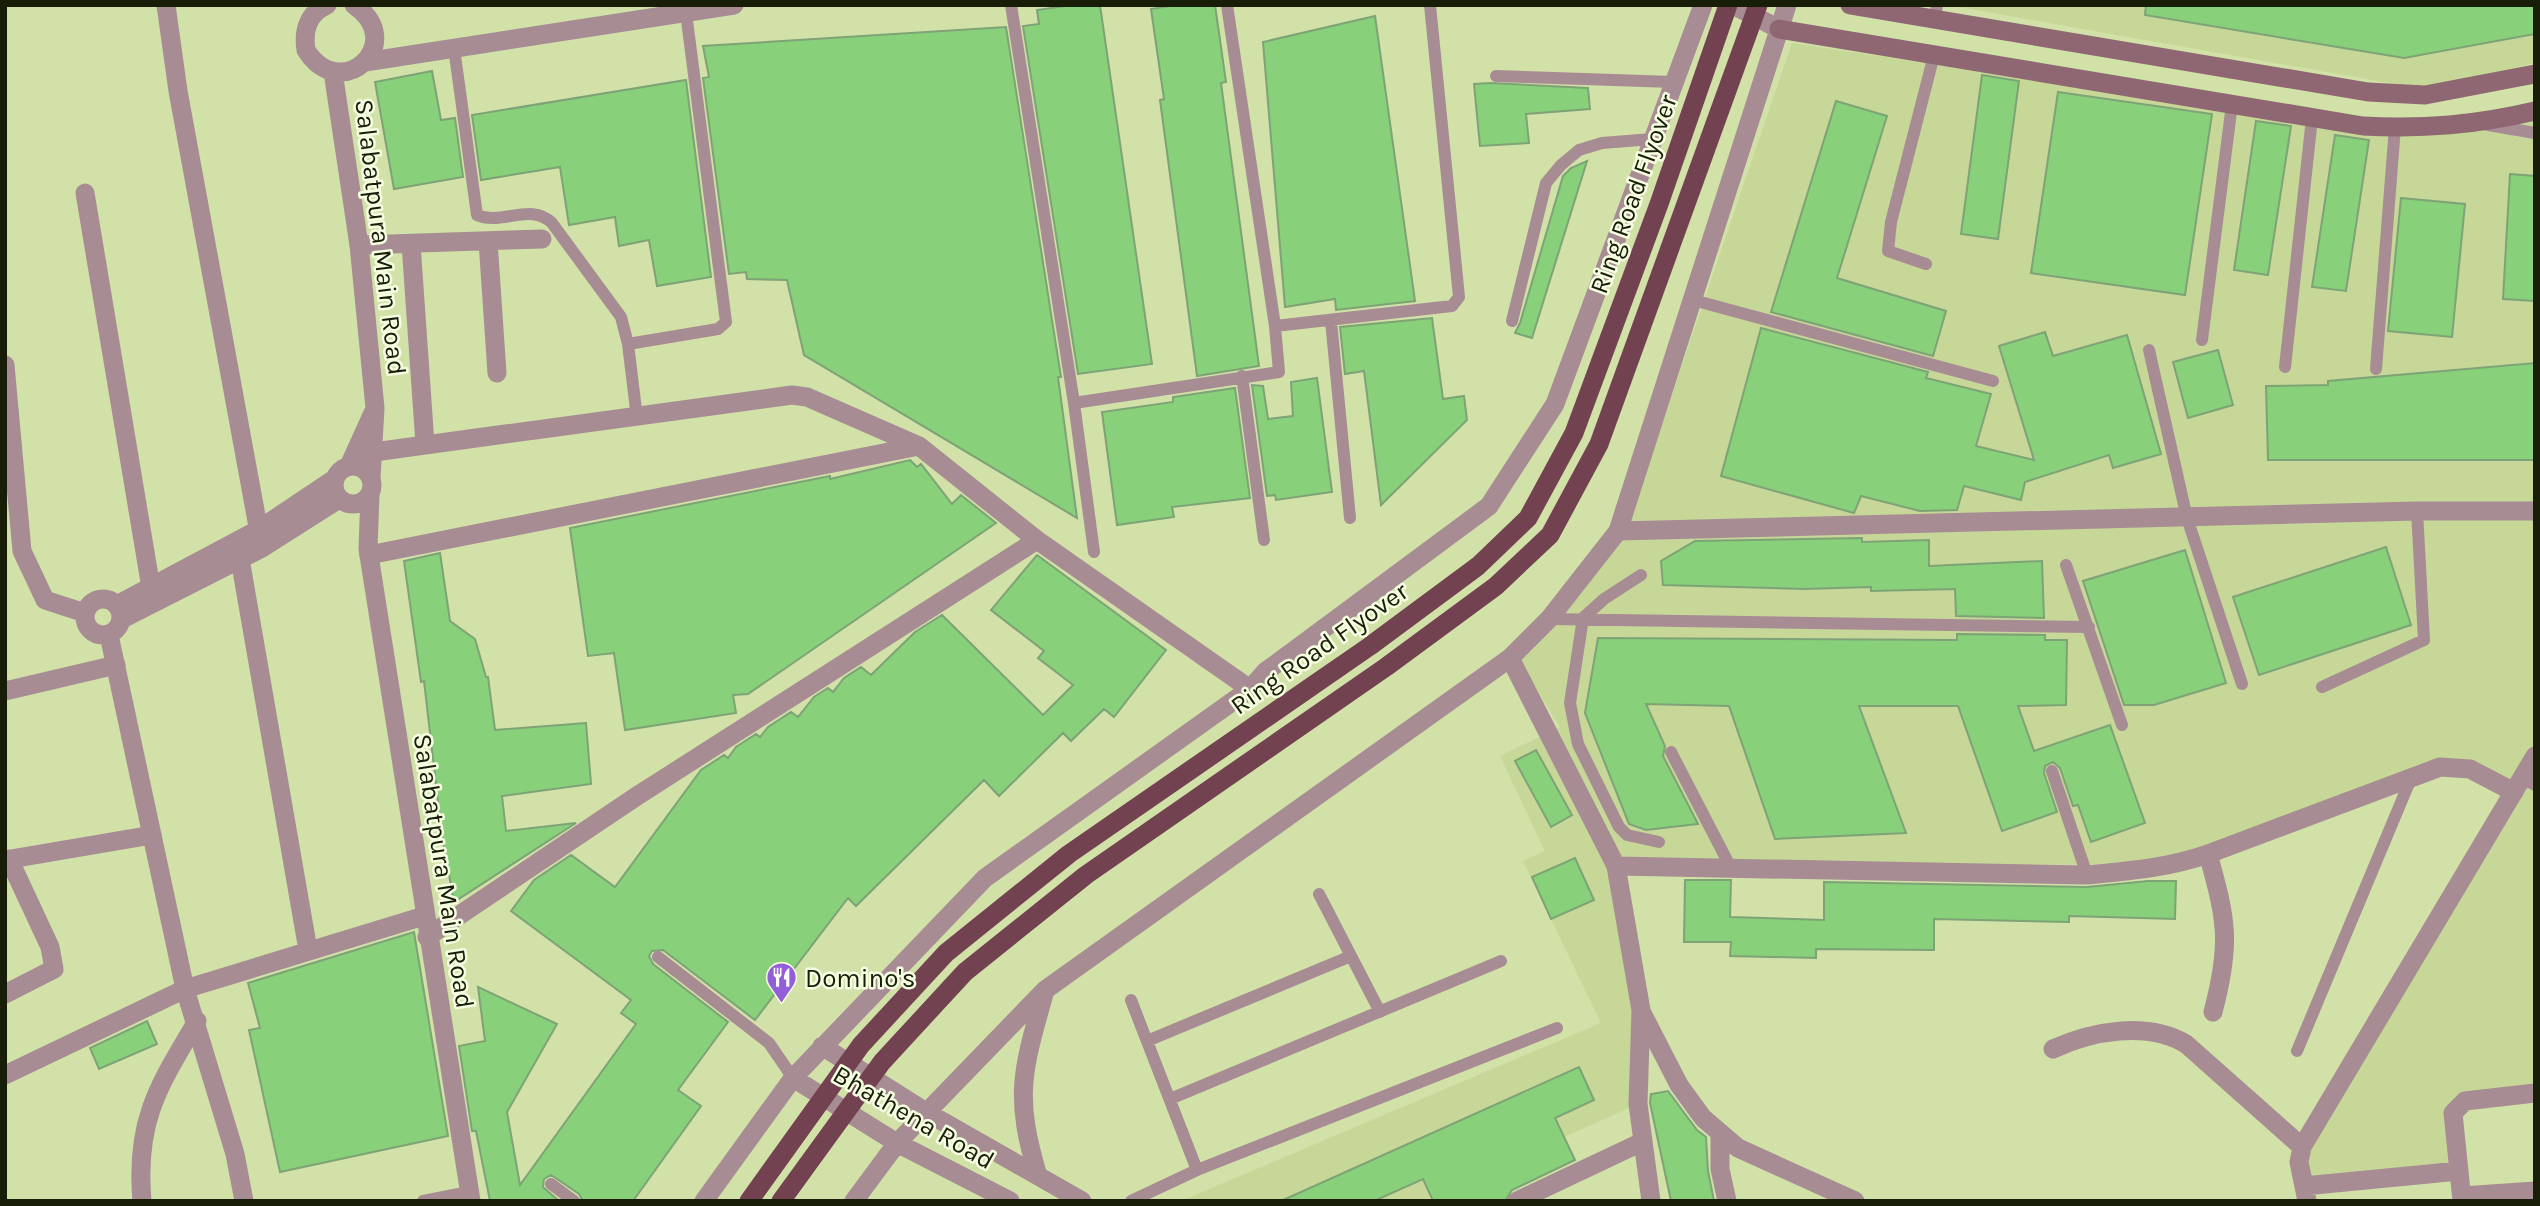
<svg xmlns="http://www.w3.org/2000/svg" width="2540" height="1206" viewBox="0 0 2540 1206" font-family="Karla,sans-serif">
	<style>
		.built { fill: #c6d798 }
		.building { fill: #88d07a; stroke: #7da376; stroke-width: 2 }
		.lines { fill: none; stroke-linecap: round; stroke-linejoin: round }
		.service { stroke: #a88c94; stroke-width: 12 }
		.minor { stroke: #a88c94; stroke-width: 19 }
		.tertiary { stroke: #a88c94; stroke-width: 19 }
		.secondary { stroke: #8f6772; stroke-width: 19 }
		.trunk-bridge { stroke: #734251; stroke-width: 19 }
		.labels { text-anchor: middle; stroke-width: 5; stroke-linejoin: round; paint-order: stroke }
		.street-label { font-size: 26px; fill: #181d07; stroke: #f6fee2 }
		.poi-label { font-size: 26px; fill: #181d07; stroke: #f6fee2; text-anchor: start }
	</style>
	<rect width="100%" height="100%" fill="#d1e1a8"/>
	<path class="built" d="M1947,5H2535V63L2423,89Z
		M1792,43L2364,129L2535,115V748L2514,782L2469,764L2206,849L2140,864L1611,868L1635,1012L1631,1107L1421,1201H1181L1601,1023L1523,861L1545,851L1500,756L1560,727L1519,660L1532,650L1622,541Z
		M2535,769V1091L2464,1097L2453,1166L2307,1181L2306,1148Z"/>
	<path class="building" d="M1072,5H1100L1152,364L1078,374L1023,26L1039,24L1037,10Z
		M1176,5H1215L1226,82L1221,83L1259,366L1197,376L1160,100L1164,99L1151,9Z
		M2146,5H2535V34L2404,58L2145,15Z
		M1375,16L1415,301L1336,310L1335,299L1285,307L1263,42Z
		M1006,27L1061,377H1058L1077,518L804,355L787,280L747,279L746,272L729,274L703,78L709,77L703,46Z
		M432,71L441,120L455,118L463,177L394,189L375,82Z
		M1982,75L2019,81L1998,239L1961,234Z
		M686,80L711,277L657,286L649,240L619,246L615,217L569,225L560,167L481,180L472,115Z
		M1491,83L1588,88L1590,109L1526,114L1529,143L1480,146L1474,84Z
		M2058,92L2212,114L2185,295L2031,273Z
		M1836,101L1887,116L1837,278L1946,311L1933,356L1771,312Z
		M2256,121L2291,126L2268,275L2234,270Z
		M2335,135L2369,140L2346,291L2312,287Z
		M1587,161L1532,338L1515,333L1520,323L1563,176L1571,168Z
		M2510,174L2535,176V301L2503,299Z
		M2401,198L2465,204L2452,337L2388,331Z
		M1432,318L1443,399L1464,396L1467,420L1381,505L1364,371L1345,374L1340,327Z
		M1761,328L1928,372L1926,378L1991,394L1976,446L2034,460L1999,346L2045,332L2053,356L2127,335L2161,454L2113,468L2109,455L2025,482L2021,500L1964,486L1957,510L1920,511L1861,496L1854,513L1721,476Z
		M2218,350L2233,405L2188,418L2173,362Z
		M2535,363V460H2268L2266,386L2328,385V381Z
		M1317,378L1332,492L1276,500L1275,495L1267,496L1252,385L1263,386L1268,419L1293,416L1291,382Z
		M1235,388L1250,498L1172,507L1174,517L1117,525L1102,412L1173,402V397Z
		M910,460L917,467L921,464L952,504L961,495L996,523L748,694L733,695L736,713L625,730L614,653L588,656L570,528L830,476V479Z
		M1862,538V542L1929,540V566L2042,561L2044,618L1956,616L1955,589L1871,591V587L1804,589L1663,585L1661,561L1695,541Z
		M2386,547L2411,625L2259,675L2233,597Z
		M2185,550L2226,683L2154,705H2124L2083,581Z
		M440,553L450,621L475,639L486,677H488L495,730L586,723L591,784L502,796L506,831L576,823L454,902L442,836L424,681L421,682L404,561Z
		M1037,555L1166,650L1114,717L1104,709L1071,741L1063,733L999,796L984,780L856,906L848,898L755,1020L663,950L652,951L649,956L653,964L728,1022L678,1090L701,1106L633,1201H583L579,1194L551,1175L544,1179L543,1187L559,1201H490L476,1131H472L459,1046L485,1041L478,987L557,1024L507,1112L520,1185L636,1024L621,1013L631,1000L511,911L534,880L571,855L615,887L701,770L724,755L728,758L736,747L756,734L760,737L768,727L791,712L798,717L814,697L828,688L833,692L844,678L861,667L871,675L915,632L942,615L1043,715L1073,685L1038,658L1044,651L991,610Z
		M1957,634L2045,635V640H2067L2066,705L2018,706L2034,751L2110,725L2145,823L2091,842L2078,805L2073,806L2060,768L2053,762L2045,766L2044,773L2057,812L2002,831L1958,706H1859L1906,833L1775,839L1729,706L1646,704L1665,746L1663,756L1698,824L1646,830L1629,824L1585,713L1598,638L1957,640Z
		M1536,750L1572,815L1551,827L1515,761Z
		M1575,858L1594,900L1551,919L1532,877Z
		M1685,880H1731L1730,917L1824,920V882L2087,887L2148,881H2176L2175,919L2069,916V922L1934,919V950L1816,949V958L1730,956L1731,942H1684Z
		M414,932L448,1136L280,1172L249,1030L260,1028L248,983Z
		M147,1021L157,1044L99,1069L90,1048Z
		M1579,1067L1594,1100L1555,1118L1575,1160L1512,1190L1505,1201H1433L1423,1179L1374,1201H1281Z
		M1668,1091L1697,1130L1706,1137L1708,1171L1714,1201H1671L1650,1103L1651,1094Z"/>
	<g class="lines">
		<path class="service" d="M1011,5L1074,403L1094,552
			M1227,5L1275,326
			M1935,20L1937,5
			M454,48L477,215C501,226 531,202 552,223L621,317L628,344L637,418
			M1496,76L1673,82
			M2488,125L2535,133
			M1926,264L1888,251L1891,222L1934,55
			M1693,300L1993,381
			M1331,321L1350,518
			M1512,321L1546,183L1561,165L1579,150L1602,143L1652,139
			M2202,340L2232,104
			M628,344L718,329L726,322L686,13
			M2149,350L2187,518L2242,684
			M2285,367L2312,118
			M2376,369L2395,127
			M1242,376L1264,540
			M1074,403L1279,372L1275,326L1452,306L1459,297L1430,5
			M2066,565L2122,725
			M1641,575L1604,599L1583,618L1570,703L1578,744L1619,827L1627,835L1659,842
			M1549,619L2089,627
			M2322,687L2424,640L2417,511
			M1671,752L1731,868
			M2052,771L2087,875
			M2522,778L2535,785
			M1319,894L1380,1012
			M658,957L769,1043L793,1078
			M1131,1000L1197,1170
			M1147,1041L1351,956
			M2297,1051L2412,776
			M1170,1099L1501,961
			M551,1184L574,1201
			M423,1201L469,1192
			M1131,1201L1197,1170L1557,1028"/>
		<path class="minor" d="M166,5L178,91L261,543
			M85,193L151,588
			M488,241L497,373
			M411,244L425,444
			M359,245L542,239
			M5,365L22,551L45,600L85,613
			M358,452H374L792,395L807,397L919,446L1037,540L1250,689
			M1618,531L2417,511H2535
			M369,555L919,446
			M240,559L308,950
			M1510,658L1616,866L1641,1010L1638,1104L1651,1201
			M5,691L116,665
			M2208,854C2227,921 2231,944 2213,1012
			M5,860L152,835
			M1616,866L2087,875C2129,871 2168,868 2208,854L2440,767L2470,769L2514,792
			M427,937L637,796L1037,540
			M5,994L54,969L50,947L9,859
			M1641,1011L1679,1085L1703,1118L1738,1148L1855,1201
			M2053,1049C2092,1031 2147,1021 2186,1044L2302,1147
			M5,1075L185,989L424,916
			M1720,1133V1169L1727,1201
			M2304,1186L2459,1171
			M2462,1196L2535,1191
			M142,1201C135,1121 158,1087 197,1021
			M1517,1201L1642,1142
			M2307,1201L2299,1162L2302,1147L2535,756
			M2462,1201L2453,1113L2465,1101L2535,1093"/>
		<path class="tertiary" d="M327,5C308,13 303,31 306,50C341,106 409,42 354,5
			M1733,5L1779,29
			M365,62L734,5
			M333,72L359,245L375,408L371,478
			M334 485a19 19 0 1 1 38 0a19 19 0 1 1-38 0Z
			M349,466L373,413
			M370,494L368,549L471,1201
			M85 617a18 18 0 1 1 36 0a18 18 0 1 1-36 0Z
			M117,605L258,530L333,480
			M122,619L262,548L339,499
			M109,635L185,989L235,1154L244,1201
			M822,1046L926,1112L1082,1201
			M793,1078L897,1143L1010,1201
			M1038,1176C1014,1096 1022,1072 1044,994
			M704,1201L793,1078L985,878L1250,689L1265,672L1489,506L1555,404L1703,5
			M854,1201L897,1143L1045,990L1510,658L1549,619L1618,531L1787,5"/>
		<path class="secondary" d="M1850,5L2368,92L2425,95L2535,74
			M1779,29L2363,126C2425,129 2475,125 2535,111"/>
		<path class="trunk-bridge" d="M749,1201L861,1045L946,953L1069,854L1370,646L1478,566L1528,518L1574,433L1659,204L1728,5
			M781,1201L882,1062L965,972L1086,875L1386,667L1496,586L1550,535L1599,444L1758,5"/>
	</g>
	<defs>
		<symbol id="restaurant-pin" viewBox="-11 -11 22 30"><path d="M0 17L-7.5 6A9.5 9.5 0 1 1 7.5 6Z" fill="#935fd9" stroke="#f6fee2"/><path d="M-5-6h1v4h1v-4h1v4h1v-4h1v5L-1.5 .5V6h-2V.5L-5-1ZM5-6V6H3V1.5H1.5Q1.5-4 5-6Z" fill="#fff"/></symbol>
	</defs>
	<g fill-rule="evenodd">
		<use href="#restaurant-pin" x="764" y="960" width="35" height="47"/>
	</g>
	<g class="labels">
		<g class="street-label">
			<text transform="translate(1633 194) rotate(-70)" y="9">Ring Road Flyover</text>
			<text transform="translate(381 237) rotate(83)" y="9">Salabatpura Main Road</text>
			<text transform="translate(1319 648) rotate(-35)" y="9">Ring Road Flyover</text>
			<text transform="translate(444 871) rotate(81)" y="9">Salabatpura Main Road</text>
			<text transform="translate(914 1117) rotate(30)" y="9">Bhathena Road</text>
		</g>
		<g class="poi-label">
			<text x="805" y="987">Domino's</text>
		</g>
	</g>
	<rect width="2540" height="1206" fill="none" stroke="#181d07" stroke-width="14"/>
</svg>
